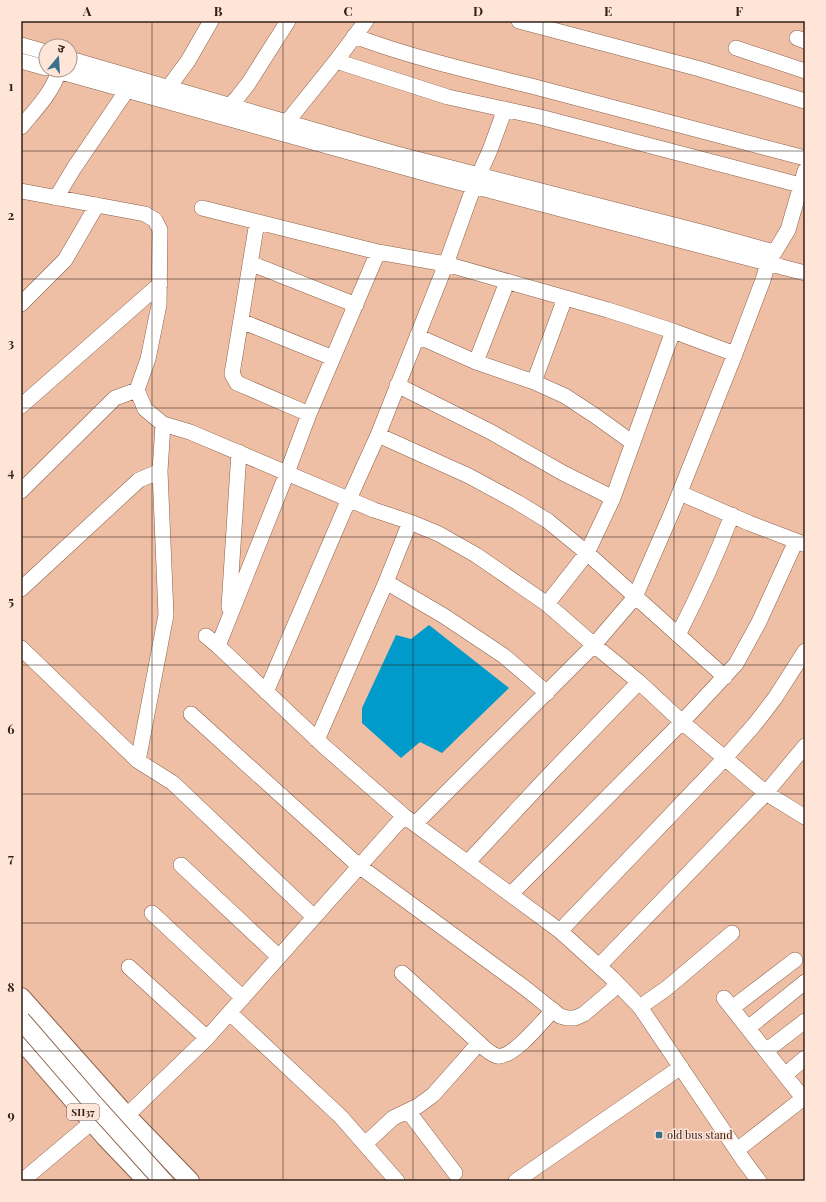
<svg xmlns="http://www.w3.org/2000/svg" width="826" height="1202" viewBox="0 0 826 1202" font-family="'Playfair Display','Noto Sans Devanagari',serif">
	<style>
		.water { fill: #019bcb }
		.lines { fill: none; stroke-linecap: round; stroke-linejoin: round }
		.minor-casing { stroke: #8c614a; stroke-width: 16 }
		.major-casing { stroke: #8c614a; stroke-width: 20 }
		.minor { stroke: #fff; stroke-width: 15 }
		.major { stroke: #fff; stroke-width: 18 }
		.major-bridge-casing { stroke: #8c614a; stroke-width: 20; stroke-linecap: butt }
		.major-bridge { stroke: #fff; stroke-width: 18 }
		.grid { fill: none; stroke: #322017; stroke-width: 1; stroke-opacity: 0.55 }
		.poi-dot { fill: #39728b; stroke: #fee5d8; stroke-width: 1.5 }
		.labels { text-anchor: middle; stroke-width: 3; stroke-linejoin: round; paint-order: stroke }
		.shield { fill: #fee5d8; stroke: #6f5b51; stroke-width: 1 }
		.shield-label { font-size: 10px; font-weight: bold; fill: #322017 }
		.poi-label { font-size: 11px; fill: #322017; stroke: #fee5d8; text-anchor: start }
		.neatline { fill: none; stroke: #322017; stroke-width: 1.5 }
		.grid-label { font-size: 13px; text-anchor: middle; font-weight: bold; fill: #322017 }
	</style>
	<rect width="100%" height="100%" fill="#eebea5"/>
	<path class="water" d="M429,625L509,688L442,753L420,742L401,758L362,723V708L396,635L411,639Z"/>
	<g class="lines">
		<defs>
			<path id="minor" d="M519,21L700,69L805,101
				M354,36C413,58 474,72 535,87C625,110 715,134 805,158
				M797,38L805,41
				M21,45L46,52
				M736,48L805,71
				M70,59L393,153L705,233L774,252
				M21,61L46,68
				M336,61L448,97L540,117L800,185
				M54,70L435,176L805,273
				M168,88L188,61L211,21
				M229,106L237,98L248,84L288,21
				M287,122L336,61L366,21
				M21,127C35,110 52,93 59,71
				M21,191L145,214L155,220L160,230L159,305L148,359L137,390L145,409L163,424L190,432L374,510L410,522L439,534L476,555L547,604L594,645L639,682L682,722L740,771L766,793L805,817
				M56,198L74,168L127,90
				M202,208L378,252L446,264L608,310L673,331L735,354
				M257,222L232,374L237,383L309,414
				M250,263L356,305
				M21,304L65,260L97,205
				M241,321L333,358
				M417,336L476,362L534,382L565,396L594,415L633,443
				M476,362L507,282
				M534,382L565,298
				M397,385L491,432L563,473L613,498
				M21,406L160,284
				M378,435L469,476L517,502L548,521L587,553L725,677
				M21,491L115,398L137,390
				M680,493L749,523L804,544
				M386,582L444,616L504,656L547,693
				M21,589L139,480L160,471
				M547,604L587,553L613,498L673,331
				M229,607L239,452
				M678,635C698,596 716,557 732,515
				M206,636L218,646L326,748L404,816L560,931L612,978L640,1007L744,1161L759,1181
				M218,646L287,473L309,414L378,252
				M21,648L138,761L173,783L314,917
				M266,692L349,499L378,435L446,264L474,186L490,150L505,109
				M191,714L359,866L525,988L560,1016L567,1018H575L584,1014L618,985
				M317,740L386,582L410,522
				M138,761L166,615L160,471L163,424
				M415,824L594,645L635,597L672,512L735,354L763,280L768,263L788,230L805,171
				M468,862L551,773L639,682
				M181,865L279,957
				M511,894L682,722L736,664L759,622L796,541
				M152,913L243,998
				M560,931L725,758L755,724L775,698L805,651
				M599,966L766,793L805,746
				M129,967L207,1038
				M402,973L479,1043C484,1048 490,1054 497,1056C512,1059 542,1022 553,1010
				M724,998L803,1098
				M640,1007L667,988L732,933
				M732,1008L795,960
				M230,1013L341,1117L397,1181
				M748,1028L805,982
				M766,1051L805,1021
				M785,1075L805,1058
				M408,1111L455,1173
				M118,1124L207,1038L404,816
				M365,1144L393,1118L418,1106L433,1095L479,1043
				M737,1150L805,1097
				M22,1181L92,1122
				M516,1181L681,1067"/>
			<path id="major" d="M21,997L126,1115L190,1181
				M21,1040L105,1137L147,1181"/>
		</defs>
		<use href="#minor" class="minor-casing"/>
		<use href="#major" class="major-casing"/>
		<use href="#minor" class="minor"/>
		<use href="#major" class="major"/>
		<defs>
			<path id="major-bridge" d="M21,1020L92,1102L163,1181"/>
		</defs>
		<use href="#major-bridge" class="major-bridge-casing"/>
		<use href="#major-bridge" class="major-bridge"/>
	</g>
	<path class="grid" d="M152,21V1181M283,21V1181M413,21V1181M543,21V1181M674,21V1181M21,151H805M21,279H805M21,408H805M21,537H805M21,665H805M21,794H805M21,923H805M21,1051H805"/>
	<rect class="poi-dot" x="655" y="1131" width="8" height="8" rx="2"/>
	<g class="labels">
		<rect class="shield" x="67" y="1104" width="32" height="16" rx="3"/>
		<g class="shield-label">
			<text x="83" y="1116">SH37</text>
		</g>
		<g class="poi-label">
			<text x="667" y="1139">old bus stand</text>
		</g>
	</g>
	<rect width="826" height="1202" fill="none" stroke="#fee5d8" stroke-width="44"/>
	<g transform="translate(58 58) rotate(18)"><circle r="19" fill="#fee5d8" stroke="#ac968b"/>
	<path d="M0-3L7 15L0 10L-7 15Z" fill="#39728b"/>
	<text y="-6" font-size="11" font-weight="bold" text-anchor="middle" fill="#322017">उ</text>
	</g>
	<rect x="22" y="22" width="782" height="1158" class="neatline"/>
	<g class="grid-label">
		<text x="87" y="16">A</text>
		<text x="218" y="16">B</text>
		<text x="348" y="16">C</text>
		<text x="478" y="16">D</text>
		<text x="608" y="16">E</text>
		<text x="739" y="16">F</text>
		<text x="11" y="91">1</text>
		<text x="11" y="220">2</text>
		<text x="11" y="348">3</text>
		<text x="11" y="477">4</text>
		<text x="11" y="606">5</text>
		<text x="11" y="734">6</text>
		<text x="11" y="863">7</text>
		<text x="11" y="992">8</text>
		<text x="11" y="1120">9</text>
	</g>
</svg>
